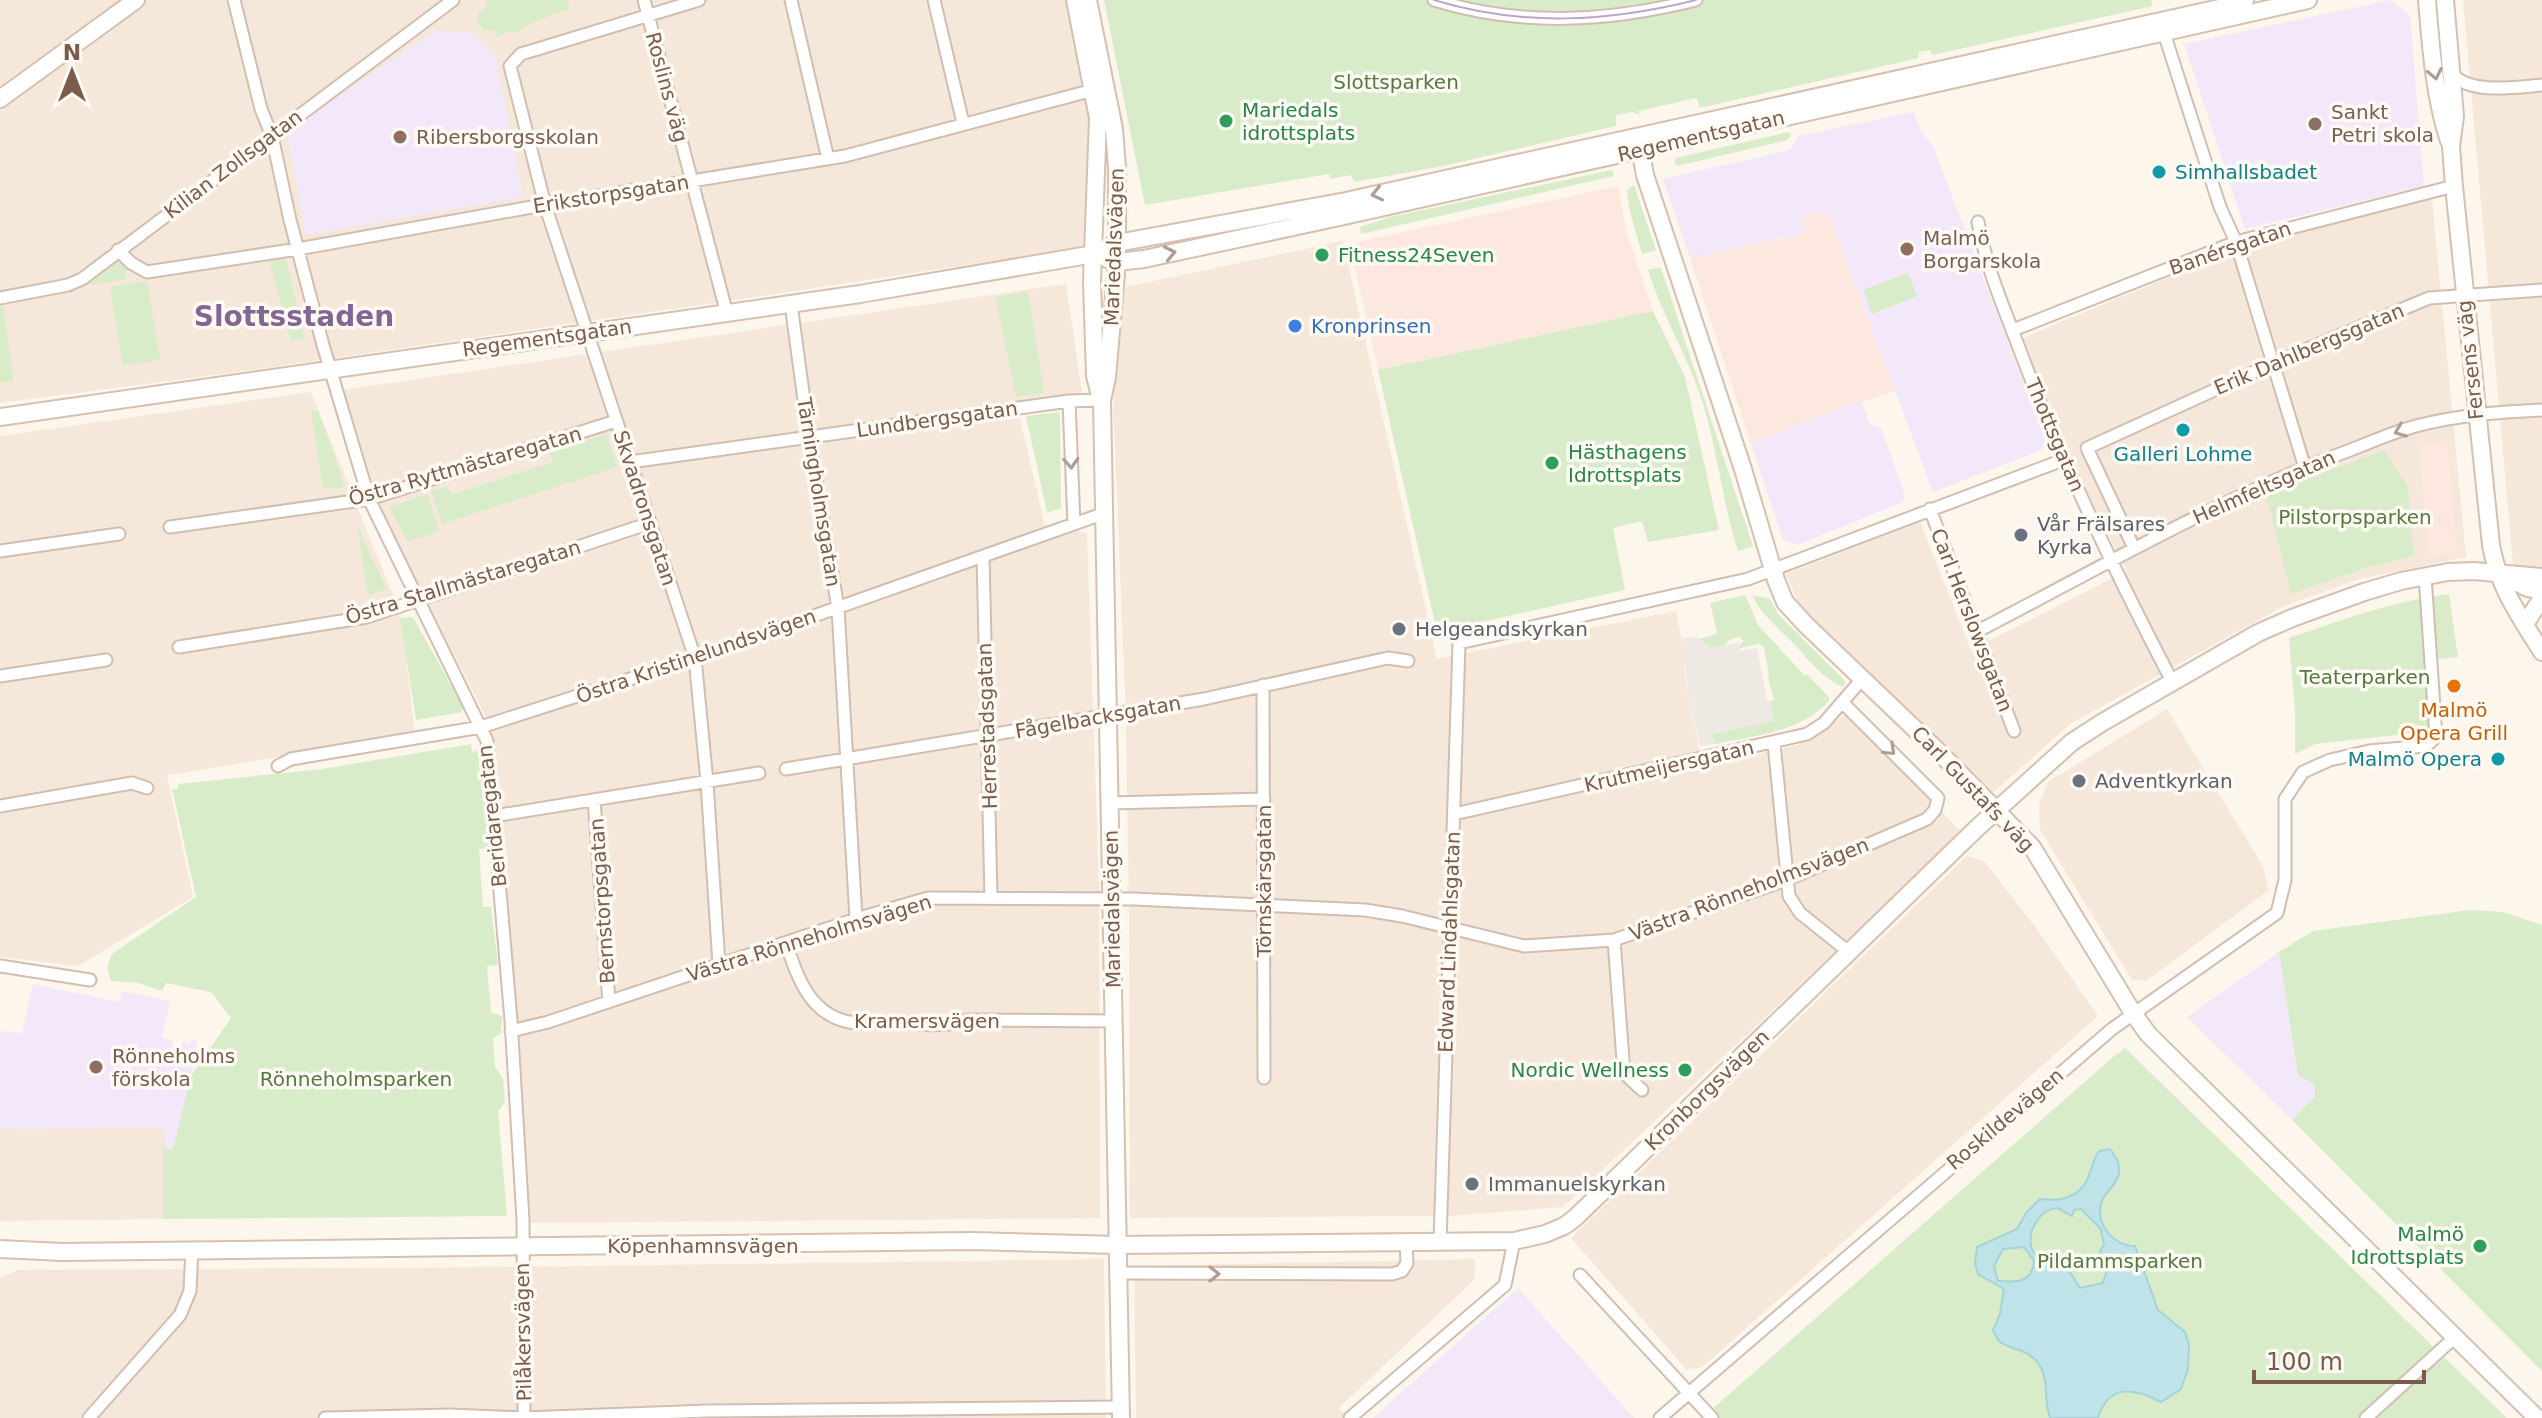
<svg xmlns="http://www.w3.org/2000/svg" width="2542" height="1418" viewBox="0 0 2542 1418" font-family="'DejaVu Sans',sans-serif">
	<style>
		.residential { fill: #f5e8da }
		.commercial { fill: #fde8e0 }
		.industrial { fill: #efe9e4 }
		.education { fill: #f3e8fa }
		.green { fill: #d8ecc9 }
		.water { fill: #bfe3e8; stroke: #a5d3da; stroke-width: 2; fill-rule: evenodd }
		.lines { fill: none; stroke-linecap: round; stroke-linejoin: round }
		.street-casing { stroke: #d1beb0; stroke-width: 15 }
		.secondary-casing { stroke: #d6c0b0; stroke-width: 20 }
		.street { stroke: #fff; stroke-width: 11 }
		.secondary { stroke: #fff; stroke-width: 16 }
		.tram { stroke: #b9a8c9; stroke-width: 2 }
		.oneway { stroke: #af9d94 }
		.leisure-dot { fill: #2e9e5b; stroke: #fffaf3; stroke-width: 3 }
		.education-dot { fill: #8d6e63; stroke: #fffaf3; stroke-width: 3 }
		.culture-dot { fill: #0f9aa8; stroke: #fffaf3; stroke-width: 3 }
		.shop-dot { fill: #3f7fe0; stroke: #fffaf3; stroke-width: 3 }
		.worship-dot { fill: #6b7280; stroke: #fffaf3; stroke-width: 3 }
		.food-dot { fill: #e8710a; stroke: #fffaf3; stroke-width: 3 }
		.labels { text-anchor: middle; stroke-width: 7; stroke-linejoin: round; paint-order: stroke }
		.park-label { font-size: 20px; fill: #537a41; stroke: #fffaf3 }
		.street-label { font-size: 20px; fill: #7a5c4d; stroke: #fffaf3 }
		.leisure-label { font-size: 20px; fill: #27864d; stroke: #fffaf3; text-anchor: start }
		.education-label { font-size: 20px; fill: #785e54; stroke: #fffaf3; text-anchor: start }
		.culture-label { font-size: 20px; fill: #0d838f; stroke: #fffaf3; text-anchor: start }
		.shop-label { font-size: 20px; fill: #366cbe; stroke: #fffaf3; text-anchor: start }
		.worship-label { font-size: 20px; fill: #5b616d; stroke: #fffaf3; text-anchor: start }
		.food-label { font-size: 20px; fill: #c56008; stroke: #fffaf3 }
		.district-label { font-size: 28px; font-weight: bold; fill: #846695; stroke: #fffaf3 }
	</style>
	<rect width="100%" height="100%" fill="#fdf6ec"/>
	<path class="residential" d="M0,0H1071L1093,118L1089,246L789,292L252,370L0,403Z
		M2463,0H2542V569L2513,565Z
		M2432,199L2466,557L2359,579L2284,606L2070,724L1993,793L1799,605L1786,574L1920,522L1971,650L2127,571L2061,443L2020,339L2229,252Z
		M1343,241L1437,659L1676,611L1686,662L1684,667L1688,694L1703,766L1798,745L1847,714L1962,833L1563,1207L1449,1216L1130,1218L1129,921L1126,720L1112,372L1125,287Z
		M1066,284L1082,393L1016,402L1045,526L1087,533L1099,886L1100,1218L523,1223L495,747L487,719L377,506L342,390Z
		M311,392L401,615L415,735L167,775L193,897L78,966L0,957V436Z
		M2167,709L2263,866L2269,890L2146,981L2132,980L2040,830L2039,805L2048,782Z
		M1967,856L1984,861L2037,929L2098,1016L1701,1368L1686,1369L1571,1238Z
		M163,1127V1219L0,1221V1129Z
		M1104,1259L1106,1418H0V1278L18,1270L515,1267Z
		M1475,1259V1279L1339,1408L1348,1418H1136L1134,1266Z"/>
	<path class="commercial" d="M1618,186L1626,230L1653,311L1378,370L1352,256L1357,242Z
		M1819,211L1829,214L1895,391L1789,427L1790,431L1751,444L1690,258L1804,234L1800,215Z
		M2447,440L2457,553L2429,556L2419,446Z"/>
	<path class="industrial" d="M1695,636L1711,648L1739,642L1741,651L1757,648L1767,701H1770L1774,722L1713,734L1715,744L1700,746L1688,693L1682,639Z"/>
	<path class="education" d="M2390,0L2410,15L2424,186L2245,229L2184,44Z
		M434,31L472,32L496,58L523,197L306,235L287,132Z
		M1913,112L1921,131L1933,146L2045,440L2042,450L1933,492L1829,214L1820,217L1818,211L1801,215L1804,233L1690,258L1663,179L1790,150L1799,136Z
		M1861,401L1870,424L1881,428L1905,495L1903,502L1797,545L1783,540L1751,444L1789,431L1788,427Z
		M2279,952L2298,1074L2315,1085L2316,1096L2292,1120L2187,1017Z
		M33,984L119,1002L122,991L170,1001L162,1038L172,1040V1045L181,1047L182,1042L190,1044L191,1040L197,1041L189,1090L173,1149L165,1150L162,1127L0,1129V1031L22,1033Z
		M1518,1288L1634,1418H1373Z"/>
	<path class="green" d="M486,0H567L570,8L525,26L515,33L512,31L496,37L494,30H484L476,21L478,14L487,6Z
		M1104,0H2151L2153,6L1932,55L1930,50L1918,52L1919,58L1700,108L1697,98L1638,111L1640,115L1632,112L1616,115V126L1443,166L1354,182L1351,175L1330,179L1329,174L1145,205Z
		M1789,132L1791,135L1787,140L1677,166L1674,162L1676,158Z
		M1612,170L1614,176L1361,234L1360,227L1390,217Z
		M1634,185L1656,250L1642,254L1630,212L1627,190Z
		M281,257L286,260L305,339L291,341L269,260Z
		M117,260L127,270L124,280L85,285Z
		M1657,268H1661L1753,546L1738,551C1722,502 1718,450 1702,401C1688,356 1662,316 1648,270Z
		M1908,273L1917,296L1872,314L1863,290Z
		M147,281L160,360L123,366L110,287Z
		M1028,291L1044,393L1016,397L995,297Z
		M0,306H3L14,381L0,383Z
		M1653,311L1685,377L1719,530L1648,542L1642,521L1613,528L1625,590L1437,632L1378,370Z
		M318,410L342,477L344,487L323,489L311,411Z
		M1060,412L1061,508L1047,513L1026,416Z
		M606,434L617,467L442,524L431,491L447,486L451,495L553,462L550,453Z
		M2384,450L2408,487L2414,556L2365,568L2291,594L2267,497L2309,478Z
		M427,494L440,531L408,542L389,507Z
		M357,524L386,589L368,596Z
		M2449,594L2458,657L2427,660L2432,731L2315,744L2295,754V710L2289,638C2346,619 2389,602 2449,594Z
		M1745,595L1758,625L1805,676L1807,674L1829,697V701C1800,733 1755,735 1715,744L1713,734L1774,721L1770,701L1774,700L1768,679L1769,675L1764,647L1759,644L1740,648V645L1744,641L1739,637L1729,640L1725,645L1711,648L1699,639L1714,635L1717,632L1710,603Z
		M1752,595L1770,599L1778,614L1846,682L1843,687C1820,676 1811,662 1794,644C1779,628 1762,616 1752,595Z
		M413,617L463,707L462,712L416,720L400,618Z
		M471,744L472,752L479,750L490,848L479,849L483,907H491L498,965L487,966L491,1012L502,1016L501,1034L493,1038L495,1067L503,1079L505,1102L498,1112L507,1216L163,1219V1127L165,1149H173L191,1076L231,1018L211,992L166,983L162,991L138,983L111,981L107,968L112,954L196,897L172,789H178V784L322,769Z
		M2470,910L2503,912L2542,925V1371L2292,1120L2315,1096V1085L2298,1075L2279,952L2313,931Z
		M2125,1048L2507,1418H1702L2113,1057Z"/>
	<path class="water" d="M2110,1149C2116,1157 2120,1163 2119,1173C2117,1186 2106,1190 2102,1201C2094,1223 2113,1246 2135,1246L2158,1310L2185,1332L2189,1345L2188,1369L2181,1389L2161,1402C2134,1388 2109,1383 2098,1418H2050C2043,1400 2050,1379 2038,1363C2027,1348 2011,1351 1999,1341C1996,1338 1995,1334 1993,1330L2000,1314L2004,1289L1978,1274L1975,1263L1977,1247L2017,1229L2026,1213L2040,1199C2061,1202 2082,1197 2089,1175C2093,1165 2093,1159 2099,1151ZM2057,1208L2072,1216L2074,1210L2081,1209L2100,1228L2104,1244L2099,1253L2109,1263L2103,1283L2080,1288C2074,1279 2069,1268 2060,1263C2054,1259 2048,1260 2042,1258C2026,1253 2029,1232 2037,1221C2042,1213 2048,1209 2057,1208ZM2024,1247L2034,1261C2032,1284 2015,1282 1998,1281L1994,1266L2003,1249Z"/>
	<g class="lines">
		<defs>
			<path id="street" d="M234,0L261,109L272,136L290,220L323,345L369,499L487,741L511,1020L523,1220L524,1418
				M644,0L727,314
				M699,0L521,54L510,66L545,205L695,658L707,782L719,965
				M791,0L828,159
				M934,0L963,123
				M1434,0C1522,27 1608,22 1696,0
				M2164,33L2220,207L2236,242L2305,468
				M2452,73C2468,95 2517,87 2542,85
				M1978,222C1986,268 2006,313 2022,356C2065,469 2117,576 2173,683
				M118,250L131,263L147,272L298,249L532,207L845,156L1097,89
				M0,298L68,285L82,279L453,0
				M791,304L809,437L838,608L856,919
				M2013,330L2236,242L2454,186
				M1069,401L1074,524
				M630,462L1069,401L1102,400
				M1930,509L2014,731
				M170,527L369,499L616,421
				M2134,548L2087,448L2274,363L2429,298L2542,290
				M0,551L119,534
				M983,556L991,897
				M1978,631C2096,570 2211,503 2337,455C2363,446 2389,433 2416,426C2458,415 2499,412 2542,410
				M179,647L367,617L650,523
				M0,676L106,660
				M1263,685L1264,1078
				M1774,743L1789,896L1800,913L1850,953
				M278,766L291,759L481,727L695,658L1105,513
				M786,769L1204,699L1388,658L1408,661
				M594,800L609,1002
				M1111,803L1264,799
				M0,806L132,783L147,788
				M1454,814L1807,734L1824,723L1863,678
				M494,816L759,773
				M1614,940L1624,1073L1642,1090
				M786,943C798,979 811,1018 855,1023C869,1024 884,1021 899,1022C922,1025 946,1027 968,1020L1113,1021
				M0,966L90,980
				M511,1031L548,1022L856,919L928,898L1134,899L1365,910L1402,916L1524,946L1614,940L1786,880L1927,819L1935,810L1938,798L1842,702
				M1440,1242L1459,643L1748,579L2063,460
				M1117,1273L1392,1274L1402,1271L1407,1263L1406,1243
				M1580,1275L1712,1418
				M89,1418L180,1315L190,1291L192,1249
				M325,1418L450,1415L524,1418L707,1411L1121,1407
				M1350,1418L1505,1285L1514,1241
				M1660,1418L2112,1029L2277,913L2285,880V799L2303,772L2330,760L2369,751L2426,746L2436,737L2425,576
				M2366,1418L2455,1337"/>
			<path id="secondary" d="M1075,0L1098,118L1092,281L1095,376L1101,399
				M1088,0L1114,129L1117,168V262L1107,377L1102,400L1121,1418
				M2427,0C2431,47 2434,95 2449,141
				M2445,0L2455,116L2451,146L2454,186L2491,545C2498,586 2520,617 2542,652
				M0,99L136,0
				M1638,137L1645,175L1742,466L1776,580L1785,602L1806,625L1940,753L2032,847L2133,1013L2148,1034L2537,1418
				M1107,259L1117,262L1144,259L1344,216L2308,0
				M0,417L860,294L1094,254L1117,243L1346,201L2229,6L2245,0
				M2506,577L2528,588L2542,590
				M2525,624L2542,598
				M0,1249L62,1252L972,1241L1117,1245L1514,1241L1545,1234L1564,1226L1575,1218L1977,828L2072,742L2103,722L2258,633L2292,618L2364,592L2401,581L2448,572L2474,571L2542,577"/>
		</defs>
		<use href="#street" class="street-casing"/>
		<use href="#secondary" class="secondary-casing"/>
		<use href="#street" class="street"/>
		<use href="#secondary" class="secondary"/>
		<path class="tram" d="M1434,0C1522,27 1608,22 1696,0"/>
	</g>
	<defs><path id="oneway-chevron" d="M-2-3.5L2.5 0L-2 3.5" fill="none" stroke-width="1.6" stroke-linecap="round" stroke-linejoin="round" transform="scale(2)"/></defs>
	<g class="oneway">
		<use href="#oneway-chevron" transform="translate(2435 74) rotate(78)"/>
		<use href="#oneway-chevron" transform="translate(1377 194) rotate(167)"/>
		<use href="#oneway-chevron" transform="translate(1170 253) rotate(-12)"/>
		<use href="#oneway-chevron" transform="translate(2400 431) rotate(159)"/>
		<use href="#oneway-chevron" transform="translate(1071 463) rotate(87)"/>
		<use href="#oneway-chevron" transform="translate(1890 750) rotate(44)"/>
		<use href="#oneway-chevron" transform="translate(1214 1274)"/>
	</g>
	<g class="leisure-dot">
		<circle cx="1226" cy="121" r="8"/>
		<circle cx="1322" cy="255" r="8"/>
		<circle cx="1552" cy="463" r="8"/>
		<circle cx="1685" cy="1070" r="8"/>
		<circle cx="2480" cy="1246" r="8"/>
	</g>
	<g class="education-dot">
		<circle cx="2315" cy="124" r="8"/>
		<circle cx="400" cy="137" r="8"/>
		<circle cx="1907" cy="249" r="8"/>
		<circle cx="96" cy="1067" r="8"/>
	</g>
	<g class="culture-dot">
		<circle cx="2159" cy="172" r="8"/>
		<circle cx="2183" cy="430" r="8"/>
		<circle cx="2498" cy="759" r="8"/>
	</g>
	<circle class="shop-dot" cx="1295" cy="326" r="8"/>
	<g class="worship-dot">
		<circle cx="2021" cy="535" r="8"/>
		<circle cx="1399" cy="629" r="8"/>
		<circle cx="2079" cy="781" r="8"/>
		<circle cx="1472" cy="1184" r="8"/>
	</g>
	<circle class="food-dot" cx="2454" cy="686" r="8"/>
	<g class="labels">
		<g class="park-label">
			<text x="1396" y="89">Slottsparken</text>
			<text x="2355" y="524">Pilstorpsparken</text>
			<text x="2365" y="684">Teaterparken</text>
			<text x="356" y="1086">Rönneholmsparken</text>
			<text x="2120" y="1268">Pildammsparken</text>
		</g>
		<g class="street-label">
			<text transform="translate(667 87) rotate(75)" y="7">Roslins väg</text>
			<text transform="translate(1701 136) rotate(-13)" y="7">Regementsgatan</text>
			<text transform="translate(233 164) rotate(-37)" y="7">Kilian Zollsgatan</text>
			<text transform="translate(611 194) rotate(-9)" y="7">Erikstorpsgatan</text>
			<text transform="translate(1114 247) rotate(-88)" y="7">Mariedalsvägen</text>
			<text transform="translate(2230 248) rotate(-19)" y="7">Banérsgatan</text>
			<text transform="translate(547 338) rotate(-8)" y="7">Regementsgatan</text>
			<text transform="translate(2309 349) rotate(-23)" y="7">Erik Dahlbergsgatan</text>
			<text transform="translate(2470 360) rotate(-96)" y="7">Fersens väg</text>
			<text transform="translate(937 419) rotate(-8)" y="7">Lundbergsgatan</text>
			<text transform="translate(2055 435) rotate(67)" y="7">Thottsgatan</text>
			<text transform="translate(465 466) rotate(-16)" y="7">Östra Ryttmästaregatan</text>
			<text transform="translate(2264 487) rotate(-24)" y="7">Helmfeltsgatan</text>
			<text transform="translate(819 492) rotate(81)" y="7">Tärningholmsgatan</text>
			<text transform="translate(645 508) rotate(72)" y="7">Skvadronsgatan</text>
			<text transform="translate(463 582) rotate(-17)" y="7">Östra Stallmästaregatan</text>
			<text transform="translate(1972 620) rotate(69)" y="7">Carl Herslowsgatan</text>
			<text transform="translate(696 656) rotate(-19)" y="7">Östra Kristinelundsvägen</text>
			<text transform="translate(1098 717) rotate(-10)" y="7">Fågelbacksgatan</text>
			<text transform="translate(987 726) rotate(-92)" y="7">Herrestadsgatan</text>
			<text transform="translate(1669 766) rotate(-13)" y="7">Krutmeijersgatan</text>
			<text transform="translate(1973 789) rotate(46)" y="7">Carl Gustafs väg</text>
			<text transform="translate(492 816) rotate(-96)" y="7">Beridaregatan</text>
			<text transform="translate(1264 881) rotate(-90)" y="7">Törnskärsgatan</text>
			<text transform="translate(1749 889) rotate(-21)" y="7">Västra Rönneholmsvägen</text>
			<text transform="translate(602 901) rotate(-94)" y="7">Bernstorpsgatan</text>
			<text transform="translate(1112 909) rotate(-91)" y="7">Mariedalsvägen</text>
			<text transform="translate(809 938) rotate(-17)" y="7">Västra Rönneholmsvägen</text>
			<text transform="translate(1449 942) rotate(-88)" y="7">Edward Lindahlsgatan</text>
			<text x="927" y="1028">Kramersvägen</text>
			<text transform="translate(1707 1090) rotate(-44)" y="7">Kronborgsvägen</text>
			<text transform="translate(2005 1119) rotate(-40)" y="7">Roskildevägen</text>
			<text x="703" y="1253">Köpenhamnsvägen</text>
			<text transform="translate(523 1332) rotate(-91)" y="7">Pilåkersvägen</text>
		</g>
		<g class="leisure-label">
			<text x="1242" y="117">Mariedals<tspan x="1242" dy="23">idrottsplats</tspan></text>
			<text x="1338" y="262">Fitness24Seven</text>
			<text x="1568" y="459">Hästhagens<tspan x="1568" dy="23">Idrottsplats</tspan></text>
			<text x="1669" y="1077" text-anchor="end">Nordic Wellness</text>
			<text x="2464" y="1241" text-anchor="end">Malmö<tspan x="2464" dy="23">Idrottsplats</tspan></text>
		</g>
		<g class="education-label">
			<text x="2331" y="119">Sankt<tspan x="2331" dy="23">Petri skola</tspan></text>
			<text x="416" y="144">Ribersborgsskolan</text>
			<text x="1923" y="245">Malmö<tspan x="1923" dy="23">Borgarskola</tspan></text>
			<text x="112" y="1063">Rönneholms<tspan x="112" dy="23">förskola</tspan></text>
		</g>
		<g class="culture-label">
			<text x="2175" y="179">Simhallsbadet</text>
			<text x="2183" y="461" text-anchor="middle">Galleri Lohme</text>
			<text x="2482" y="766" text-anchor="end">Malmö Opera</text>
		</g>
		<g class="shop-label">
			<text x="1311" y="333">Kronprinsen</text>
		</g>
		<g class="worship-label">
			<text x="2037" y="531">Vår Frälsares<tspan x="2037" dy="23">Kyrka</tspan></text>
			<text x="1415" y="636">Helgeandskyrkan</text>
			<text x="2095" y="788">Adventkyrkan</text>
			<text x="1488" y="1191">Immanuelskyrkan</text>
		</g>
		<g class="food-label">
			<text x="2454" y="717">Malmö<tspan x="2454" dy="23">Opera Grill</tspan></text>
		</g>
		<g class="district-label">
			<text x="294" y="326">Slottsstaden</text>
		</g>
	</g>
	<g transform="translate(72 72)" stroke="#fffaf3" stroke-width="6" paint-order="stroke">
	<path d="M0-6L14 30L0 20L-14 30Z" fill="#7a5c4d"/>
	<text y="-12" font-size="22" font-weight="bold" text-anchor="middle" fill="#7a5c4d">N</text>
	</g>
	<path d="M2254 1370v12h170v-12" fill="none" stroke="#7a5c4d" stroke-width="4"/>
	<text x="2266" y="1370" font-size="24" fill="#7a5c4d" stroke="#fffaf3" stroke-width="6" paint-order="stroke">100 m</text>
</svg>
